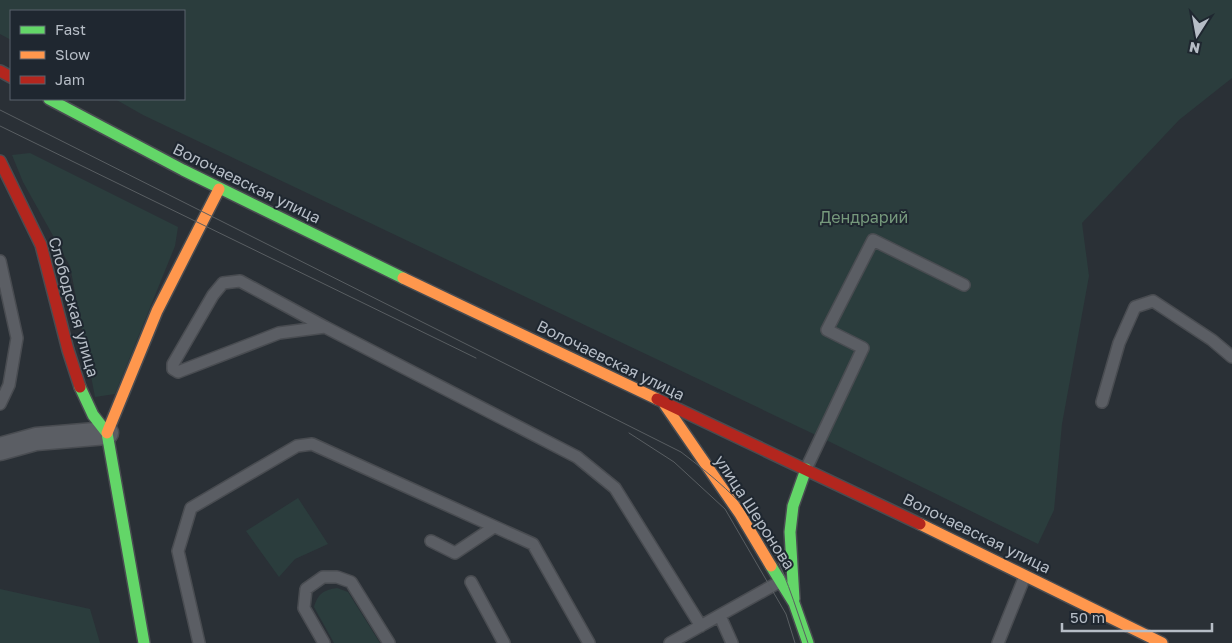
<svg xmlns="http://www.w3.org/2000/svg" width="1232" height="643" viewBox="0 0 1232 643" font-family="'Golos Text',sans-serif">
	<style>
		.green { fill: #2b3d3d }
		.lines { fill: none; stroke-linecap: round; stroke-linejoin: round }
		.lane-casing { stroke: #494c51; stroke-width: 14 }
		.street-casing { stroke: #494c51; stroke-width: 25 }
		.fast-casing { stroke: #494c51; stroke-width: 14 }
		.slow-casing { stroke: #494c51; stroke-width: 14 }
		.jam-casing { stroke: #494c51; stroke-width: 14 }
		.lane { stroke: #5b5e64; stroke-width: 11 }
		.street { stroke: #5b5e64; stroke-width: 22 }
		.fast { stroke: #63d668; stroke-width: 11 }
		.slow { stroke: #ff974d; stroke-width: 11 }
		.jam { stroke: #b3261e; stroke-width: 11 }
		.tram { stroke: #595e62; stroke-width: 1 }
		.labels { text-anchor: middle; stroke-width: 4; stroke-linejoin: round; paint-order: stroke }
		.street-label { font-size: 16px; fill: #b6bdc6; stroke: #1f2730 }
		.park-label { font-size: 16px; fill: #76997c; stroke: #1f2730 }
	</style>
	<rect width="100%" height="100%" fill="#2a3036"/>
	<path class="green" d="M0,0H1232V78L1179,120L1082,223L1089,276L1062,424L1054,510L1038,544L820,437L143,115L115,99H184V11H11V40L0,34Z
		M30,153L178,227L175,246L115,394L95,397L70,266L23,182L12,155Z
		M298,498L328,544L295,559L279,577L246,531Z
		M337,588L348,592L380,643H334L314,607C318,594 323,590 337,588Z
		M0,589L90,609L100,643H0Z"/>
	<g class="lines">
		<defs>
			<path id="lane" d="M0,261L17,338L9,385L0,404
				M325,327L240,281L223,283L213,295L173,364V369L178,372L279,333L325,327L577,457L615,488L701,626
				M1102,402L1119,343L1135,307L1153,301L1212,340L1232,357
				M806,469L863,348L827,330L873,240L964,285
				M431,541L455,553L494,527
				M471,582L504,643
				M720,616L732,643
				M199,643L178,551L191,508L297,446L312,444L533,544L589,643
				M324,643L304,608L306,589L323,577H337L351,582L389,643
				M670,643L781,581
				M998,643L1025,576"/>
			<path id="street" d="M0,449L36,439L107,433"/>
			<path id="fast" d="M49,99L183,170L403,278
				M80,387L93,415L107,433L144,643
				M771,566L794,603L808,643
				M794,599L790,532L793,506L806,469"/>
			<path id="slow" d="M403,278L657,399
				M665,405L740,514L771,566
				M107,433L157,311L219,189
				M920,524L1162,643"/>
			<path id="jam" d="M0,71L11,77
				M0,161L41,245L68,350L80,387
				M657,399L920,524"/>
		</defs>
		<use href="#lane" class="lane-casing"/>
		<use href="#street" class="street-casing"/>
		<use href="#fast" class="fast-casing"/>
		<use href="#slow" class="slow-casing"/>
		<use href="#jam" class="jam-casing"/>
		<use href="#lane" class="lane"/>
		<use href="#street" class="street"/>
		<use href="#fast" class="fast"/>
		<use href="#slow" class="slow"/>
		<use href="#jam" class="jam"/>
		<path class="tram" d="M0,110L681,452C711,475 743,500 763,533C784,566 795,606 808,643
			M0,126L476,358
			M629,433L674,462L725,509L786,614L795,643"/>
	</g>
	<g class="labels">
		<g class="street-label">
			<text transform="translate(247 183) rotate(26)" y="6">Волочаевская улица</text>
			<text transform="translate(74 307) rotate(74)" y="6">Слободская улица</text>
			<text transform="translate(611 360) rotate(26)" y="6">Волочаевская улица</text>
			<text transform="translate(755 512) rotate(57)" y="6">улица Шеронова</text>
			<text transform="translate(977 533) rotate(26)" y="6">Волочаевская улица</text>
		</g>
		<g class="park-label">
			<text x="864" y="223">Дендрарий</text>
		</g>
	</g>
	<rect x="10" y="10" width="175" height="90" fill="#1f2730" stroke="#5b636c"/>
	<rect x="20" y="26" width="25" height="8" fill="#63d668" stroke="#5b636c"/>
	<text x="55" y="35" font-size="15" fill="#b6bdc6">Fast</text>
	<rect x="20" y="51" width="25" height="8" fill="#ff974d" stroke="#5b636c"/>
	<text x="55" y="60" font-size="15" fill="#b6bdc6">Slow</text>
	<rect x="20" y="76" width="25" height="8" fill="#b3261e" stroke="#5b636c"/>
	<text x="55" y="85" font-size="15" fill="#b6bdc6">Jam</text>
	<g transform="translate(1197 35) rotate(191)" stroke="#1f2730" stroke-width="4" paint-order="stroke">
	<path d="M0-4L9 19L0 12L-9 19Z" fill="#b6bdc6"/>
	<text y="-8" font-size="14" font-weight="bold" text-anchor="middle" fill="#b6bdc6">N</text>
	</g>
	<path d="M1062 623v8h150v-8" fill="none" stroke="#b6bdc6" stroke-width="2.5"/>
	<text x="1070" y="623" font-size="15" fill="#b6bdc6" stroke="#1f2730" stroke-width="4" paint-order="stroke">50 m</text>
</svg>
